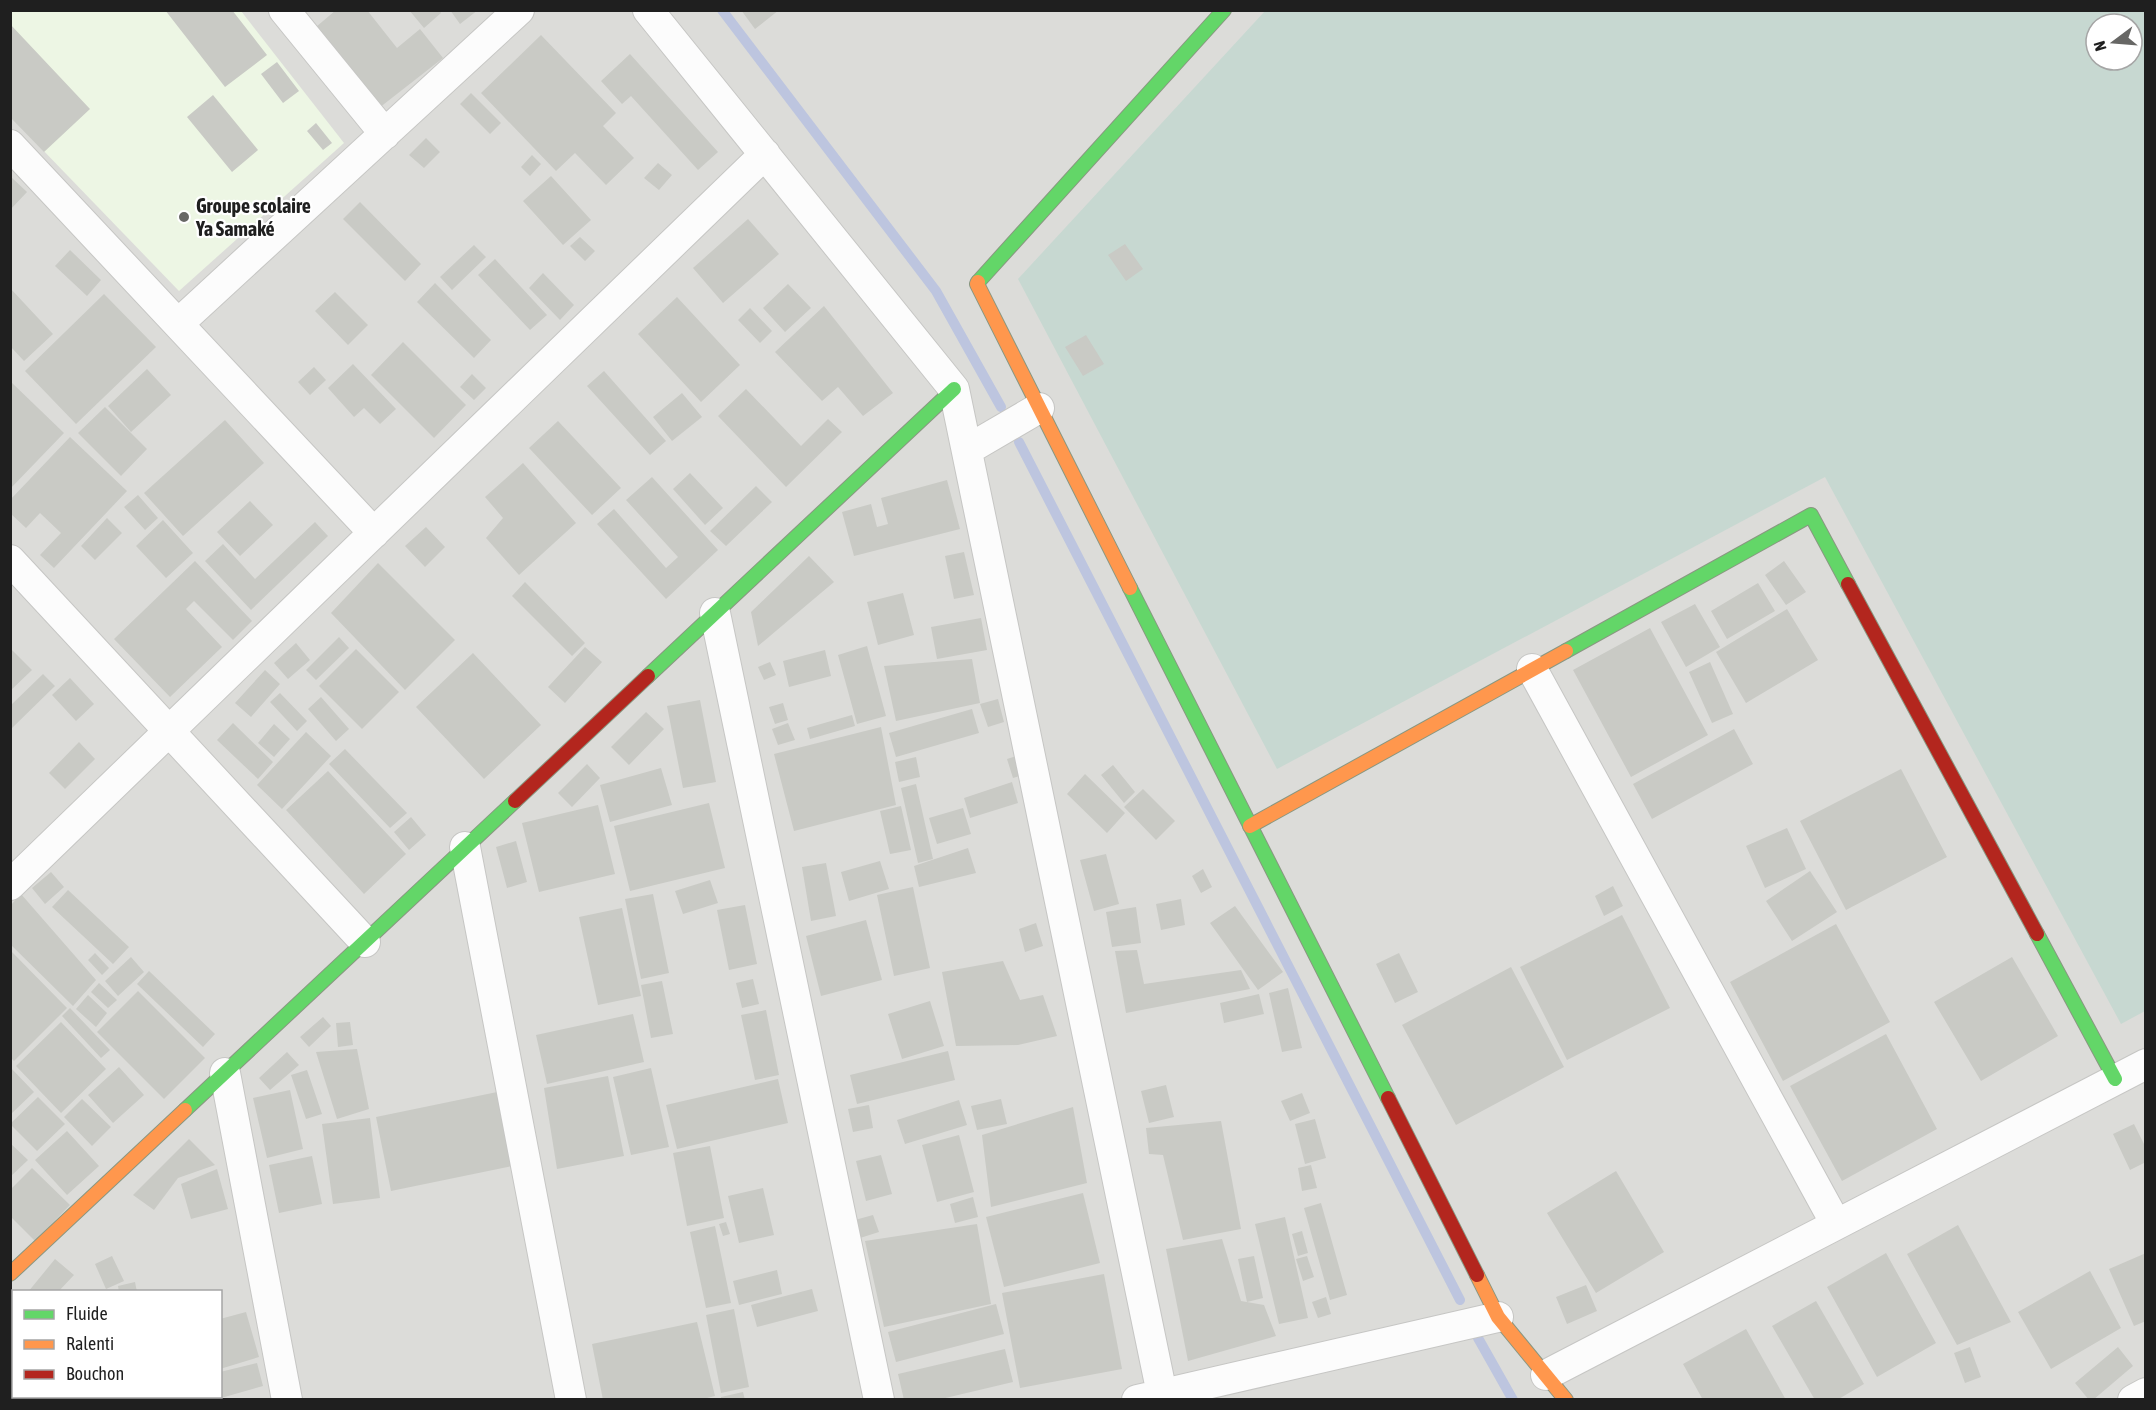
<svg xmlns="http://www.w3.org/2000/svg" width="2156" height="1410" viewBox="0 0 2156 1410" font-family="'Asap Condensed',sans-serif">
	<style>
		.residential { fill: #dcdcd9; fill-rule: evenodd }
		.education { fill: #edf6e4 }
		.cemetery { fill: #c7d8d1; fill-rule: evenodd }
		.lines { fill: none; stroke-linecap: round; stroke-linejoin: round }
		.stream { stroke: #bdc5df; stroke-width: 10 }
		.building { fill: #c9cac5 }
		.street-casing { stroke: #c6c6c4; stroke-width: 32 }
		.fast-casing { stroke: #899781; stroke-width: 16 }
		.slow-casing { stroke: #899781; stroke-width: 16 }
		.jam-casing { stroke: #899781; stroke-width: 16 }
		.street { stroke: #fcfcfc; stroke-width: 30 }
		.fast { stroke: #63d668; stroke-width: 14 }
		.slow { stroke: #ff974d; stroke-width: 14 }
		.jam { stroke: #b3261e; stroke-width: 14 }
		.poi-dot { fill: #676765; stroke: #fff; stroke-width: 2 }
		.labels { text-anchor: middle; stroke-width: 4.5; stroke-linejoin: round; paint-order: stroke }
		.poi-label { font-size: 20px; font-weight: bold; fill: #1f1f1f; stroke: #fff; text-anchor: start }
	</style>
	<rect width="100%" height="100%" fill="#ecede8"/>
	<path class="residential" d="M11,11H2145V1399H11ZM2096,24H2132V60H2096ZM14,1292H220V1396H14Z"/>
	<path class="education" d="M11,11H241L344,143L179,291L11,117Z"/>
	<path class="cemetery" d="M1265,11H2145V1011L2121,1024L1825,477L1277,769L1018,279ZM2096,24H2132V60H2096Z"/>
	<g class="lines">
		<path class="stream" d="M722,10L936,291L1001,407
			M1019,442L1460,1300
			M1478,1338L1513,1400"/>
	</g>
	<path class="building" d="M165,10H232L267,55L225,87Z
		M336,10H367L397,48L420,29L443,58L379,108L316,27Z
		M409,10H439L441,13L424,28Z
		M450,10H478L460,24Z
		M741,10H779L755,29Z
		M10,24L90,109L44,152L10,117Z
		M541,35L616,113L603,126L634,158L606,185L575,153L556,171L481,93Z
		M630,54L718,152L698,170L631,96L622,104L601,81Z
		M277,62L299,91L283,103L261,74Z
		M471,93L501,123L490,134L460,104Z
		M213,95L258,150L232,172L187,117Z
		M316,123L332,143L323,150L307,131Z
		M426,138L440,152L424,168L409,155Z
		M532,155L541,164L530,176L521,167Z
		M658,163L672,175L659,190L644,178Z
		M10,176L27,192L10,210Z
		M551,176L591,220L563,245L523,201Z
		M360,202L421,264L405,281L343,219Z
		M748,219L779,254L723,303L693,268Z
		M580,237L595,251L585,261L570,246Z
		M1125,244L1143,269L1126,281L1108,255Z
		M474,245L486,257L452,290L440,277Z
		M70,250L101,280L87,296L55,266Z
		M495,259L547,315L530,330L478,275Z
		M543,273L574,305L560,320L529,288Z
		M435,283L491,340L474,358L417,302Z
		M788,284L811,308L785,332L763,308Z
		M10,288L53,334L24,361L10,346Z
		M335,292L368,325L348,345L315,311Z
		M104,294L156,347L76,424L25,371Z
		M677,297L740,365L701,402L638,334Z
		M824,306L893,393L863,416L838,387L822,401L775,352Z
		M750,308L772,331L760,343L738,320Z
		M1086,335L1104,364L1083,376L1065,347Z
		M403,342L466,405L434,438L371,375Z
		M353,364L396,409L380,424L364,408L354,417L328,388Z
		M314,367L326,380L310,395L298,382Z
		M147,369L171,395L131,432L108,406Z
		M604,371L666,441L650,455L587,386Z
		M472,374L486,388L474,400L460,387Z
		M10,381L64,433L10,489Z
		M746,389L801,446L828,419L842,432L786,487L718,416Z
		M682,393L702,417L672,441L653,417Z
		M105,407L147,449L121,476L78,433Z
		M225,420L264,463L183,536L144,493Z
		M558,421L621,488L592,515L529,448Z
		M70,437L127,491L54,568L40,555L61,533L40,513L26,528L10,513V500Z
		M523,463L576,523L519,575L486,538L503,518L485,497Z
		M690,473L723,508L705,525L673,489Z
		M652,477L718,550L666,599L597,524L614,509L666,568L678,557L626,500Z
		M947,480L960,529L854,556L842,512L871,504L877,527L888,524L881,498Z
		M756,486L772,502L726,546L710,531Z
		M138,495L158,518L145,530L124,507Z
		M250,501L273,525L240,556L217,532Z
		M107,518L122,533L95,560L81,546Z
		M163,520L193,553L166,578L136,546Z
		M315,522L328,536L251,610L205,561L223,544L255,579Z
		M426,527L445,547L425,567L405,546Z
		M964,552L974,595L954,599L945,556Z
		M809,556L834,582L758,646L751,612Z
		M195,561L252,621L233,640L194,601L186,609L222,647L170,697L114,639Z
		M1784,561L1806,592L1786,605L1765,575Z
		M378,563L455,640L405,690L331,613Z
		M525,582L585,643L572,656L512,596Z
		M1758,583L1775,611L1727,639L1711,611Z
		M903,593L914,635L878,645L867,602Z
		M1695,604L1720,647L1686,667L1661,622Z
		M1787,609L1818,660L1746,703L1716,652Z
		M981,618L987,650L937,659L931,627Z
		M1650,628L1708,735L1631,777L1573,670Z
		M339,637L349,648L316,680L306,670Z
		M296,643L310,660L288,679L274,663Z
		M867,646L886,716L857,724L838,655Z
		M585,647L602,662L565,703L548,687Z
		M10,648L32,670L10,691Z
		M356,649L399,692L362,729L319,686Z
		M825,650L831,676L789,687L783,661Z
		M473,653L541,725L484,779L416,707Z
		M972,659L980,703L896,721L884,666Z
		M770,662L776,675L764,680L758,667Z
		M1710,662L1733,714L1712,723L1689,672Z
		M265,670L280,684L251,717L235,703Z
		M43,674L55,686L10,730V706Z
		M70,678L94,704L76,721L52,695Z
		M280,693L307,721L297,731L270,702Z
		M321,697L349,729L336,741L308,709Z
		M998,699L1004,722L988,727L980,704Z
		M700,700L716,782L683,788L667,706Z
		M783,703L788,720L775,724L769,707Z
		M972,709L979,733L896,757L889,733Z
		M646,712L664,729L629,765L611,747Z
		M852,715L855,726L810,739L807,728Z
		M233,723L273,762L258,779L217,740Z
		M788,723L795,740L778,745L772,729Z
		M274,724L290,739L274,757L258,743Z
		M881,727L896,805L794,831L774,754Z
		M1734,729L1753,764L1652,819L1633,784Z
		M306,732L331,756L282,809L257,785Z
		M79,742L95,759L65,789L49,773Z
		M345,749L407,813L390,828L329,764Z
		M1026,753L1032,772L1013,778L1007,759Z
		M916,757L920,777L899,782L895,762Z
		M587,764L600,778L572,807L558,793Z
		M1113,765L1135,792L1124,803L1101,775Z
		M661,768L672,805L610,822L600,785Z
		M1901,769L1947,857L1846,910L1800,821Z
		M328,771L406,854L364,894L286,810Z
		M1085,774L1125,813L1107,833L1067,794Z
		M1012,782L1018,803L970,818L964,798Z
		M916,784L933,859L918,863L901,788Z
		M1143,789L1175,821L1156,840L1124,807Z
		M709,803L725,868L630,891L614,826Z
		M598,805L615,874L539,892L522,823Z
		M901,806L911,850L890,854L880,811Z
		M963,808L971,834L937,844L929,818Z
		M411,817L426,835L409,850L394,832Z
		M1787,828L1806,869L1765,888L1746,846Z
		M516,841L527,882L507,888L496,847Z
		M968,848L976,873L919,887L914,866Z
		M1106,854L1119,904L1094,911L1080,860Z
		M880,861L889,889L849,901L841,872Z
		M826,863L836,916L811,921L802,867Z
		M1203,869L1212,887L1201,893L1192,876Z
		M1810,871L1837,912L1792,941L1766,901Z
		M51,872L64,887L45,904L32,888Z
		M710,880L718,903L683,914L675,891Z
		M1613,886L1623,906L1604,916L1595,896Z
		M913,887L930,968L894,976L877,895Z
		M68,890L129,947L113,964L52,907Z
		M21,894L96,980L73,1006L10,944V906Z
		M653,894L669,973L641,979L625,899Z
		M1181,899L1185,925L1161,930L1156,904Z
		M745,905L757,964L729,970L717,910Z
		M1235,906L1283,972L1258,990L1210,923Z
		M1136,907L1141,943L1112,947L1106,912Z
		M622,908L641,996L598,1005L579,917Z
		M1622,915L1670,1008L1567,1060L1520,967Z
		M866,920L882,980L821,996L806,936Z
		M1036,923L1043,946L1025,952L1019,929Z
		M1836,924L1890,1022L1783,1081L1730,982Z
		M10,950L67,1008L14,1061L10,1057Z
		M1137,950L1144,984L1241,970L1250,989L1126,1013L1115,951Z
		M95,953L109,968L102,975L88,960Z
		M1399,953L1418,992L1395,1003L1376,964Z
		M131,957L144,972L118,996L105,981Z
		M2012,957L2058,1036L1981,1081L1934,1002Z
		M1003,961L1020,1000L1043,995L1057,1036L1018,1045L956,1046L942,972Z
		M1511,967L1564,1067L1456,1125L1402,1025Z
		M149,971L215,1034L203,1047L137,984Z
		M753,979L759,1004L742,1008L736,983Z
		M662,981L673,1034L651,1038L641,985Z
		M99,983L117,1000L108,1008L91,992Z
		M1288,988L1302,1048L1282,1052L1269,993Z
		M138,991L205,1058L164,1099L97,1032Z
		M1259,994L1264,1014L1224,1023L1220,1003Z
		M88,995L107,1013L96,1027L76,1009Z
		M930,1001L944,1046L902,1059L888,1014Z
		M70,1008L110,1050L101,1058L62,1016Z
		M766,1010L779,1075L755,1080L741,1015Z
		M633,1014L644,1062L547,1084L536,1035Z
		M323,1017L331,1026L309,1047L300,1037Z
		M61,1022L106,1069L61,1113L16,1066Z
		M350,1022L353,1045L338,1047L336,1023Z
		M1886,1034L1937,1129L1842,1181L1790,1086Z
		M357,1049L369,1109L337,1119L316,1052Z
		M948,1051L955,1080L857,1104L850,1075Z
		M287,1052L299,1065L270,1090L259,1078Z
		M10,1067L34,1092L10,1115Z
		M119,1067L144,1095L113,1123L88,1095Z
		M651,1068L669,1147L631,1155L613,1077Z
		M307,1070L322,1114L306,1119L291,1075Z
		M608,1076L624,1156L557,1169L544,1088Z
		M778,1079L788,1123L677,1149L666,1105Z
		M1166,1085L1174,1117L1149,1123L1141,1091Z
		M290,1090L303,1149L267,1158L253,1098Z
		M502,1091L517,1165L391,1191L376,1117Z
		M1302,1093L1310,1113L1290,1121L1281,1101Z
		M38,1097L65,1124L37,1151L10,1124Z
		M82,1099L111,1127L92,1146L64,1117Z
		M1001,1099L1007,1124L977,1130L971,1106Z
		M959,1100L967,1125L905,1144L897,1120Z
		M869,1105L873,1128L853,1132L848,1109Z
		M1073,1107L1087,1183L991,1207L982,1135Z
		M370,1118L380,1198L333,1204L322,1124Z
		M1315,1119L1326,1158L1305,1164L1295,1124Z
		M1221,1121L1241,1229L1183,1240L1163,1155L1149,1154L1146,1128Z
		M2134,1124L2146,1148V1162L2130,1170L2113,1134Z
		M67,1131L99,1166L67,1195L35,1160Z
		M959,1135L974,1192L937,1202L922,1145Z
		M189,1139L215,1165L178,1178L154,1210L133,1195Z
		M10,1143L28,1160L10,1177Z
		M710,1146L724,1218L687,1226L673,1153Z
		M881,1155L892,1194L866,1201L856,1161Z
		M312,1156L322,1204L279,1213L269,1165Z
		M1311,1165L1317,1188L1302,1191L1298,1168Z
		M32,1168L70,1205L35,1241L10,1216V1190Z
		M217,1169L228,1209L191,1219L181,1184Z
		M1616,1171L1664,1252L1596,1293L1547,1213Z
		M763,1188L774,1235L739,1243L728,1196Z
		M1083,1193L1100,1263L1004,1287L986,1217Z
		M973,1197L978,1217L955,1223L950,1204Z
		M1321,1203L1347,1295L1330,1300L1304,1208Z
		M873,1215L879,1232L860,1238L855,1220Z
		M1285,1217L1308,1318L1279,1324L1255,1224Z
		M726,1222L730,1234L723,1236L719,1224Z
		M977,1224L991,1304L884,1327L865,1241Z
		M1958,1225L2011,1322L1957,1345L1907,1254Z
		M715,1226L731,1303L706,1308L690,1232Z
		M1302,1231L1308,1253L1298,1256L1292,1234Z
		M1222,1239L1241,1301L1264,1305L1276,1336L1188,1361L1166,1249Z
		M1886,1253L1936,1343L1877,1377L1827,1287Z
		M2146,1253V1321L2134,1326L2109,1269Z
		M112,1256L124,1281L106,1289L95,1264Z
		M1254,1256L1263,1298L1247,1302L1238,1259Z
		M1307,1256L1314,1277L1303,1281L1296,1259Z
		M55,1259L74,1275L58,1292H28Z
		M777,1270L782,1294L739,1305L733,1281Z
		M2090,1271L2121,1328L2051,1369L2018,1312Z
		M1104,1274L1122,1369L1020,1388L1002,1293Z
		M135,1282L137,1292H119L118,1286Z
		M1586,1285L1597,1311L1567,1324L1556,1297Z
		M812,1289L818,1311L757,1327L751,1305Z
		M1326,1297L1331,1314L1318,1318L1312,1302Z
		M1816,1301L1864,1384L1837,1400H1815L1772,1326Z
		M996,1304L1004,1334L896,1362L888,1332Z
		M734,1309L749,1387L721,1393L706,1315Z
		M246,1312L259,1357L220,1369V1319Z
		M697,1322L715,1396L699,1400H603L592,1344Z
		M1746,1329L1786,1400H1703L1683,1364Z
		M1970,1347L1981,1377L1965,1383L1954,1353Z
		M2118,1347L2133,1366L2093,1400H2089L2075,1383Z
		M1005,1349L1013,1382L937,1400H904L898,1374Z
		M257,1363L263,1386L214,1400L213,1396H220V1372Z
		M743,1392L745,1400H721V1397Z
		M109,1396H133L134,1400H109Z
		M138,1396H171L172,1400H139Z
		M177,1396H211V1397L178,1400Z"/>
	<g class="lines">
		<defs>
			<path id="street" d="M284,10L385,134
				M648,10L954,389L1162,1394
				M10,145L374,533
				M179,323L519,10
				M967,450L1039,408
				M10,560L365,942
				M715,613L879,1400
				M1532,669L1836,1224
				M465,847L571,1400
				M10,885L765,154
				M225,1073L287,1400
				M1546,1375L2146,1064
				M1137,1400L1498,1317
				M2133,1400L2146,1393"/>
			<path id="fast" d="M978,282L1224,10
				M1130,588L1388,1098
				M1566,651L1811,515L1848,584
				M648,676L954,389
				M2037,934L2115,1079
				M185,1110L515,801"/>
			<path id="slow" d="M978,282L977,284L1130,588
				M1250,826L1566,651
				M10,1274L185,1110
				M1477,1275L1498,1317L1566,1400"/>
			<path id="jam" d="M1848,584L2037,934
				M515,801L648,676
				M1388,1098L1477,1275"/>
		</defs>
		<use href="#street" class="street-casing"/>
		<use href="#fast" class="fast-casing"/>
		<use href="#slow" class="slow-casing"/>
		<use href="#jam" class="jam-casing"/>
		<use href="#street" class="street"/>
		<use href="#fast" class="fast"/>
		<use href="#slow" class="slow"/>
		<use href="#jam" class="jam"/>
	</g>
	<circle class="poi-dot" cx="184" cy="217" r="6"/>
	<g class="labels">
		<g class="poi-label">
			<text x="196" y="213">Groupe scolaire<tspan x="196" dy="23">Ya Samaké</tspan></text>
		</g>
	</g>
	<rect width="2156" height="1410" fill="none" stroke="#1f1f1f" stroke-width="24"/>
	<rect x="12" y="1290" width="210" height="108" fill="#ffffff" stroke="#a5a5a5" stroke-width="1.5"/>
	<rect x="24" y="1310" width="30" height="9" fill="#63d668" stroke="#a5a5a5" stroke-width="1.5"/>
	<text x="66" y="1320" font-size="18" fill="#1f1f1f">Fluide</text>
	<rect x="24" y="1340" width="30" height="9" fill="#ff974d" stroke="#a5a5a5" stroke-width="1.5"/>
	<text x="66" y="1350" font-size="18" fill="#1f1f1f">Ralenti</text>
	<rect x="24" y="1370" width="30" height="9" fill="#b3261e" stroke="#a5a5a5" stroke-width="1.5"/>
	<text x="66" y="1380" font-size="18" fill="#1f1f1f">Bouchon</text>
	<g transform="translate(2114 42) rotate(254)"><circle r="28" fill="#ffffff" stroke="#a5a5a5" stroke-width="1.5"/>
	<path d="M0-4.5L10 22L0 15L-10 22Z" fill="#676765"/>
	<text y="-9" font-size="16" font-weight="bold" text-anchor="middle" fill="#1f1f1f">N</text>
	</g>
</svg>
